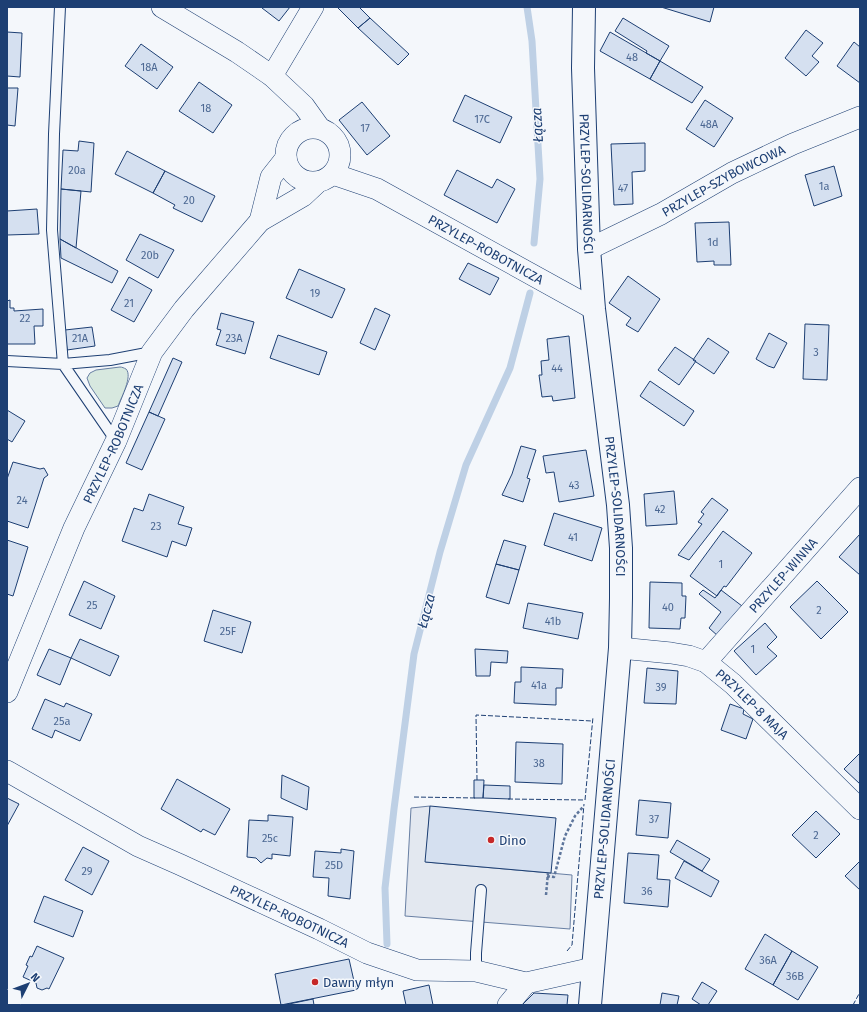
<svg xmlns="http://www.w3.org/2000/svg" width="867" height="1012" viewBox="0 0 867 1012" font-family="'Fira Sans',sans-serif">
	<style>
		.green { fill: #d7e8df; stroke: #687fa3 }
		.parking { fill: #e3e8f0; stroke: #687fa3 }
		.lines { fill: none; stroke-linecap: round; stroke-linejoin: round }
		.stream { stroke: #bed0e5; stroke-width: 7 }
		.building { fill: #d5e0f0; stroke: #1d3f73 }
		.lane-casing { stroke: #1d3f73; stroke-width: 12 }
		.street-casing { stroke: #1d3f73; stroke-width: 22 }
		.secondary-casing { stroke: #1d3f73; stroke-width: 24 }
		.path { stroke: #5e769c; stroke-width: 2.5; stroke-dasharray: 3 2; stroke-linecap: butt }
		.lane { stroke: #f4f7fb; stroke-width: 10 }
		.street { stroke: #f4f7fb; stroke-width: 21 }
		.secondary { stroke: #f4f7fb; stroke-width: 22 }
		.fence { stroke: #1d3f73; stroke-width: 1; stroke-dasharray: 5 2; stroke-linecap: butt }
		.poi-dot { fill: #c62828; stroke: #f4f7fb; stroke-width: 1.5 }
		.labels { text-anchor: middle; stroke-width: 3; stroke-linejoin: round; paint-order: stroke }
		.number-label { font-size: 11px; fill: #4b6792 }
		.street-label { font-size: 13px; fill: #1d3f73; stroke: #f4f7fb }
		.poi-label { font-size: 13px; fill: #1d3f73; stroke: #f4f7fb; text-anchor: start }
		.water-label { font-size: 14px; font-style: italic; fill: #1d3f73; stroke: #f4f7fb }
	</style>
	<rect width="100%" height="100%" fill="#f4f7fb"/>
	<path class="green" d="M120,367C122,367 124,368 126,369C133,376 121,398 118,406L112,408H105L90,386L87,378L90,373L96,370Z"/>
	<path class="parking" d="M430,806L426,862L572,875L570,929L405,916L411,808Z"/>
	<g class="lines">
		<path class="stream" d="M527,7L532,41L540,179L534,243
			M387,944L385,888L394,809L414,654L440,552L466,465L510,368L530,293"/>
	</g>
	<path class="building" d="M263,7H290L279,21L262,8Z
		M337,7H359L370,18L358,28Z
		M661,7H714L710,22Z
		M370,18L409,54L398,65L358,28Z
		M623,18L669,46L660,61L646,53L647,51L615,31Z
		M806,30L823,43L812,56L819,62L806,76L785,58Z
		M7,32L22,33L20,77L7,76Z
		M610,32L660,61L650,79L600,51Z
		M854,42L860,47V83L837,66Z
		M141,44L173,67L157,89L125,66Z
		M660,61L703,87L692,103L650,79Z
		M199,82L232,105L213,133L179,111Z
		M7,88H18L15,126L7,125Z
		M465,95L512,117L500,143L453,121Z
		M705,100L733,118L714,147L686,129Z
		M362,102L390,136L367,155L339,120Z
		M79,141L94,143L91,192L61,189L63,150L78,151Z
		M645,143V171L632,172L633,204L614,205L611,144Z
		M127,151L165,171L153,193L115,174Z
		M834,166L842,196L814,206L805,175Z
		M457,170L492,188L497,179L515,189L497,223L444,195Z
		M165,171L215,196L202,222L173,208L175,205L153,193Z
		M61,189L81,191L76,248L60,239Z
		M37,209L39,234L7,235V211Z
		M729,222L731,265H714V261L697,262L695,223Z
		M140,234L174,250L158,278L126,260Z
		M60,239L118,271L112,283L61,258Z
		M468,263L499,278L490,295L459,279Z
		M299,269L345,289L332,318L286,298Z
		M628,276L660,299L638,332L626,325L631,318L609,303Z
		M129,277L152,290L134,322L111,310Z
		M10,300V308H14V311L43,309V326H34L35,344H7V301Z
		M375,308L390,315L375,350L360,343Z
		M221,313L254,322L245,354L216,345L221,330L217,329Z
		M805,324L829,325L827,380L803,379Z
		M92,327L95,346L67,350L65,330Z
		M769,333L787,343L774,368L768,366L756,359Z
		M278,335L327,352L319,375L270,358Z
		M569,336L575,398L553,401L552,396L542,397L539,375H542L541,361L549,360L547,339Z
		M708,338L729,352L714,374L693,360Z
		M675,347L696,361L679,385L658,370Z
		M173,358L182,362L158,416L149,412Z
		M650,381L694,411L684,426L640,396Z
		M7,410L25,421L12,442L7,439Z
		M149,412L165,419L142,470L126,463Z
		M521,446L536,450L527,478L530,479L523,502L502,495L512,474Z
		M586,450L594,496L559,502L554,472L546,473L543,456Z
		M13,462L40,469L44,468L48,475L44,478L28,528L7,521V479Z
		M674,491L677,524L646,526L644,494Z
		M149,494L184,507L178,524L192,528L186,546L172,541L167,557L122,541L134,508L143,511Z
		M712,498L728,510L689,560L678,555L702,524L698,522L704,514L701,512Z
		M554,513L602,528L592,561L544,545Z
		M723,531L752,553L726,587L724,586L717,596L690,576Z
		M860,534V575L839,557Z
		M7,540L28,547L13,596L7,594Z
		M504,540L526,546L519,570L496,564Z
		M496,564L519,570L509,604L486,597Z
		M84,581L115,596L101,629L69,615Z
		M817,581L848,612L821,639L790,607Z
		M650,582L682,583V596H686L685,618H681L680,629L649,628Z
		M703,590L715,598L721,590L742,606L718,636L709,628L721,612L699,594Z
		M528,603L583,613L578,639L523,628Z
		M213,610L251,622L242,653L204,641Z
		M765,623L777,637L767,647L777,656L756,675L734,651Z
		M80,639L119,656L110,676L71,658Z
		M49,649L71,658L60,685L37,675Z
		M475,649L508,651L507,663L491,662L490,676H476Z
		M521,667L563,669L562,688H556V705L514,703L515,682H521Z
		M647,668L678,671L676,704L644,703Z
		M45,699L64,707L66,703L92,714L80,741L55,730L52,738L32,729Z
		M730,704L744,709L743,714L753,719L746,739L721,730Z
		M516,742L563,744L562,784L515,782Z
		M860,753V784L844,769Z
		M282,775L309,787L307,810L281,798Z
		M177,779L230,809L215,835L203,829L201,832L161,809Z
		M474,780H484L483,798H474Z
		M484,785L510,786V799L483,798Z
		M7,798L19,804L7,826Z
		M639,800L671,803L668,838L636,835Z
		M430,806L556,818L551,873L425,862Z
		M816,811L840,834L816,858L792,835Z
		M268,815L293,817L290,856L272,854V859L267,858L261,863L256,858L247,857L249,820L268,821Z
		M677,840L710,859L702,871L670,852Z
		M83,847L109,861L92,895L65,880Z
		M341,849L354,851L350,899L328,896L329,878L313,877L315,851L341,853Z
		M628,853L659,855L657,879L670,880L668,907L624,903Z
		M684,861L719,881L711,897L675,878Z
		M860,861V890L845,876Z
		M44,896L83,911L73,937L34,922Z
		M765,934L792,951L773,985L745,969Z
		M37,946L64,958L49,989L47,988L42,990L37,988L36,983L23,977L28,966L26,965L30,956L32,957Z
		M792,951L818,967L798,1000L773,985Z
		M349,959L356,990L281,1005L275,974Z
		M702,982L717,991L708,1005H701L692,999Z
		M429,985L433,1005H406L403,991Z
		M534,993L568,995L567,1005H522Z
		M662,993L679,996L677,1005H660Z
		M313,999L314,1005H284Z"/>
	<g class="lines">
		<defs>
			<path id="lane" d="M60,7L54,134L52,230L63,364L116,441
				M7,361L63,364L110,360L152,352
				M476,971V953L481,890"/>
			<g id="street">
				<path d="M162,7L237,52L272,76L304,106L319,127"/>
				<path d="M272,76L313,7"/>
				<circle cx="313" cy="155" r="27"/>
				<path id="s1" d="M333,174L377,189L594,309"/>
				<path d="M260,221L271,177L286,158"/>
				<path id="s2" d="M589,249L661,214L732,173L793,144L860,117"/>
				<path id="s3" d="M620,648L671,653L689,656L706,662L733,684L860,809"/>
				<path id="s4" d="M706,662L860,488"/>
				<path id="s5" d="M7,692L74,528L116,441L152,352L184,309L260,221L303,196L318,182"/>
				<path id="s6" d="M7,771L138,846L181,865L319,929L367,953L417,970L476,971L526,983L593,968"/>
				<path d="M508,1005L526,983"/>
			</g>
			<g id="secondary">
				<path id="s7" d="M584,7L583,68L589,249L594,309L618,505L621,548V598L620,648L590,1005"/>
			</g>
		</defs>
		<use href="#lane" class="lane-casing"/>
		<use href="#street" class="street-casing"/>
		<use href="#secondary" class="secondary-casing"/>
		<path class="path" d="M547,876L554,877L565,836L575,816L583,807
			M546,895L548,873"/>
		<use href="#lane" class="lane"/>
		<use href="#street" class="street"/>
		<use href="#secondary" class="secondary"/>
		<path class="fence" d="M477,780L476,715L592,721
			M414,797L476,798
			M508,799L585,800L593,717
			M567,951L572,945L584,804
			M853,1005L860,992"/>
	</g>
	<g class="poi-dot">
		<circle cx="491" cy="840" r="4"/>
		<circle cx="315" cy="982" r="4"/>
	</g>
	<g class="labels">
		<g class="number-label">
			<text x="632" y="61">48</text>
			<text x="149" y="71">18A</text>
			<text x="206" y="112">18</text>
			<text x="482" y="123">17C</text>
			<text x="709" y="128">48A</text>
			<text x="365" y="132">17</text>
			<text x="77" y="174">20a</text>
			<text x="824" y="190">1a</text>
			<text x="623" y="192">47</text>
			<text x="189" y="204">20</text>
			<text x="713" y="246">1d</text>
			<text x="150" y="259">20b</text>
			<text x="315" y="297">19</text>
			<text x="129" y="307">21</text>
			<text x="25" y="322">22</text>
			<text x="80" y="342">21A</text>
			<text x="234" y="342">23A</text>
			<text x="816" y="356">3</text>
			<text x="557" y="372">44</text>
			<text x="574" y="489">43</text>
			<text x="22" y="504">24</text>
			<text x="660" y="513">42</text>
			<text x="156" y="530">23</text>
			<text x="573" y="541">41</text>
			<text x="721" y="568">1</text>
			<text x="92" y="609">25</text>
			<text x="668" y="611">40</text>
			<text x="819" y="614">2</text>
			<text x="553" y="625">41b</text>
			<text x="228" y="635">25F</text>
			<text x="753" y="653">1</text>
			<text x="539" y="689">41a</text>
			<text x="661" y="691">39</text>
			<text x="62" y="725">25a</text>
			<text x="539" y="767">38</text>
			<text x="654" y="823">37</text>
			<text x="816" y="839">2</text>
			<text x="270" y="842">25c</text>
			<text x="334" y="869">25D</text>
			<text x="87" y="875">29</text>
			<text x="647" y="895">36</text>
			<text x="768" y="964">36A</text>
			<text x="795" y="980">36B</text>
		</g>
		<g class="street-label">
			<text dy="5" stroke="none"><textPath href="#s2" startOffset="151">PRZYLEP-SZYBOWCOWA</textPath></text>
			<text dy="5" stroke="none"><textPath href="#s7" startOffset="177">PRZYLEP-SOLIDARNOŚCI</textPath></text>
			<text dy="5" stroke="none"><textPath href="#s1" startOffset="171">PRZYLEP-ROBOTNICZA</textPath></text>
			<text dy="5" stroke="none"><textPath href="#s5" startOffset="270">PRZYLEP-ROBOTNICZA</textPath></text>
			<text dy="5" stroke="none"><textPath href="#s7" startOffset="501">PRZYLEP-SOLIDARNOŚCI</textPath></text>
			<text dy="5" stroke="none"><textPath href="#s4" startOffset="116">PRZYLEP-WINNA</textPath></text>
			<text dy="5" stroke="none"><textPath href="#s3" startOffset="150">PRZYLEP-8 MAJA</textPath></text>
			<text transform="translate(604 829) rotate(-85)" y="5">PRZYLEP-SOLIDARNOŚCI</text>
			<text dy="5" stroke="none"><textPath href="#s6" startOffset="318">PRZYLEP-ROBOTNICZA</textPath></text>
		</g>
		<g class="poi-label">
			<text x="499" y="845">Dino</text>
			<text x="323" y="987">Dawny młyn</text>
		</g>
		<g class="water-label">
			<text transform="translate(537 125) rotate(-93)" y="5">Łącza</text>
			<text transform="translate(426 611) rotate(-75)" y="5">Łącza</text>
		</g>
	</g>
	<rect width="867" height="1012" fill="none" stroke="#1d3f73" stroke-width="16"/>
	<g transform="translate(28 984) rotate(48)" stroke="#f4f7fb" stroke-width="3" paint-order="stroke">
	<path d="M0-3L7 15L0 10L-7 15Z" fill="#1d3f73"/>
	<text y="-6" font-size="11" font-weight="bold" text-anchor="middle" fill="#1d3f73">N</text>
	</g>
</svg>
